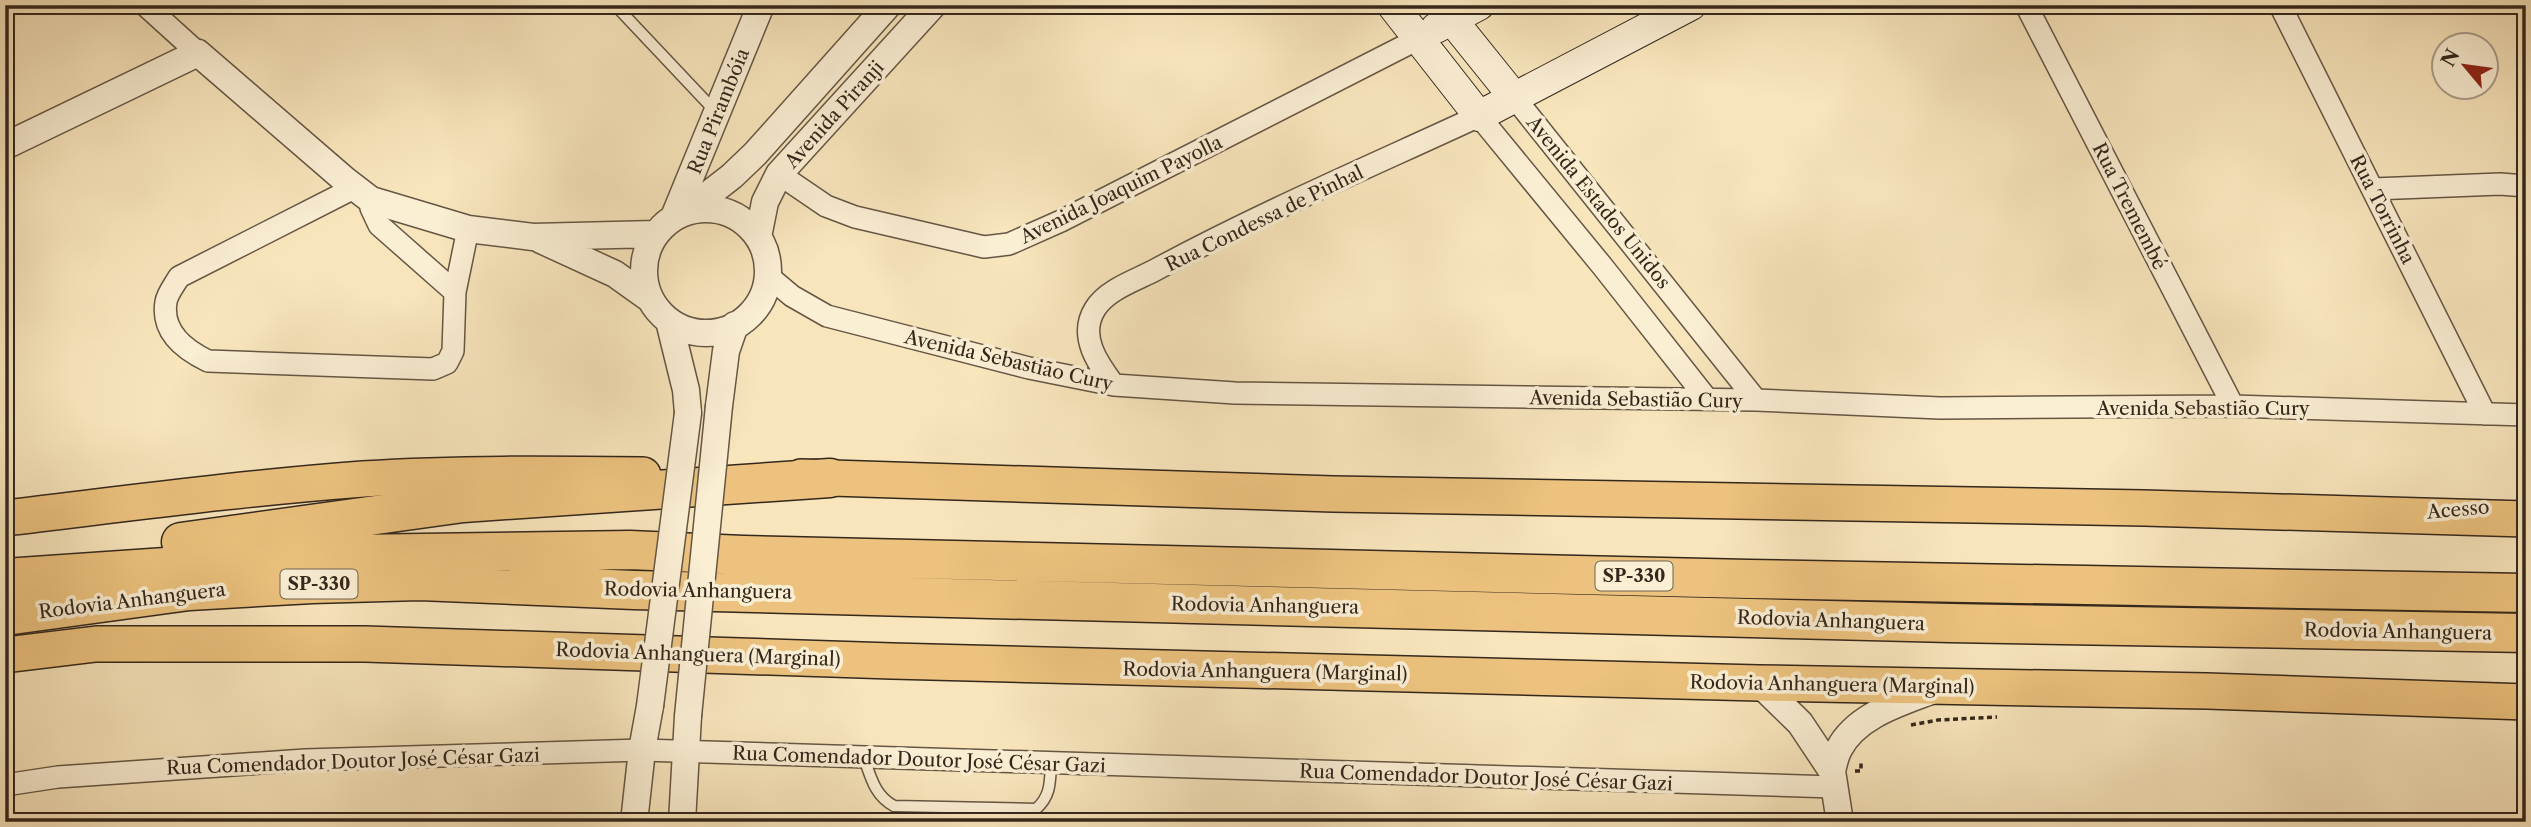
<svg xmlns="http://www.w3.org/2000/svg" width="2531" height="827" viewBox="0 0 2531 827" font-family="'Libre Caslon Text',serif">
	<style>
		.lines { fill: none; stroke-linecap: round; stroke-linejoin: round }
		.service-casing { stroke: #655644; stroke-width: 13 }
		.minor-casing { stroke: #655644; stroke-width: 24 }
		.tertiary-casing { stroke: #655644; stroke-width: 29 }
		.secondary-casing { stroke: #34271c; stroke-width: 32 }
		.trunk-casing { stroke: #34271c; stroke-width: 38 }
		.motorway-casing { stroke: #34271c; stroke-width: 41 }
		.path { stroke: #34271c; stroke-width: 3.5; stroke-dasharray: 5 3.5; stroke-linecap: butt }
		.service { stroke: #faeed3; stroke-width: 10 }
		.minor { stroke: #faeed3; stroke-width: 21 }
		.tertiary { stroke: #faeed3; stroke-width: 26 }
		.secondary { stroke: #faeed3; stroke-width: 30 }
		.trunk { stroke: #ecc27e; stroke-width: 35 }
		.motorway { stroke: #ecc27e; stroke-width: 38 }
		.tertiary-bridge-casing { stroke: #655644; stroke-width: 29; stroke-linecap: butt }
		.tertiary-bridge { stroke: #faeed3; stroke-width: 26 }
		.labels { text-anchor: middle; stroke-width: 7; stroke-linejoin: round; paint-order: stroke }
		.shield { fill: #faeed3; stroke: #6f6353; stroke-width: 2 }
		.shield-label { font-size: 18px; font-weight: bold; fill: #34271c }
		.street-label { font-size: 19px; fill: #34271c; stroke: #faeed3 }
	</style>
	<rect width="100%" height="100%" fill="#f8e5bc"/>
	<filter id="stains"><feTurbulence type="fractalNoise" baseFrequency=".00286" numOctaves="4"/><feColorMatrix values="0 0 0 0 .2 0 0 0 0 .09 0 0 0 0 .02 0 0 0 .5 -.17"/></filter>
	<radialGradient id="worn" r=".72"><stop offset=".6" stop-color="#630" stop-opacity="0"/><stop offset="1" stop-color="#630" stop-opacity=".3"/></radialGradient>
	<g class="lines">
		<defs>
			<path id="service" d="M615,5L715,111
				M864,758C871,778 875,796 894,806L1036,809C1051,796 1050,782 1051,763"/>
			<path id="minor" d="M145,5L198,53
				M2026,5L2233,406
				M2280,5L2485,414
				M1514,97L1756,400
				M779,174L826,206L855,217L984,247L1009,244L1061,221L1418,39
				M356,187L179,277C175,284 167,294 166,302C161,332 185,350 208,361L433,369L447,363L453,351L455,292L468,229
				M2373,189L2500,184L2526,186
				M371,200V208L379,225L455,292
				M767,275L792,296L827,316L1029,368L1114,385L1235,393L1756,400L1940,408L2233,406L2526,415
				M1114,385C1098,364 1078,336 1095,309C1107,289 1137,280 1157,269C1261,213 1371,166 1479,116L1603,267L1707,399
				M5,785L58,777L305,760L642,750L1834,787"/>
			<path id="tertiary" d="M5,146L198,53L345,180L371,200L468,229L533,237L655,234
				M644 271a62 62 0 1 1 124 0a62 62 0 1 1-124 0Z
				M687,211L732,176L755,154L888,5
				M674,217L761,5
				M758,237L765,202L779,174L933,5
				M541,240L615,274L650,299
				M669,321L686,390L688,413
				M719,406L726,351L735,325
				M1759,683L1800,723L1832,771L1840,822
				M1832,771C1834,764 1835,756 1839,749C1856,716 1899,703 1931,691
				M634,822L642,750L650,706
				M682,822L688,716"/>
			<path id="secondary" d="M1392,5L1479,116L1691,5
				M1440,5L1514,97
				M1436,28L1479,5"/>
			<path id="trunk" d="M801,477L1333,494L2144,508L2526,519
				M5,518C124,504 243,488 363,479C457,473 550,474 643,475
				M5,655L96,644H365L892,661L1759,683L2207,691L2526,702"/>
			<path id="motorway" d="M181,542L463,503L830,478
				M5,578L353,554L630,550L743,555L1749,579L2526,593
				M5,616L189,591L312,584L420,581L634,590L1950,623L2526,633"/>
		</defs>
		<use href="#service" class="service-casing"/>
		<use href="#minor" class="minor-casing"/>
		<use href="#tertiary" class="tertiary-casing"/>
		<use href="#secondary" class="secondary-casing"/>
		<use href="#trunk" class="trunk-casing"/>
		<use href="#motorway" class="motorway-casing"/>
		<path class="path" d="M1911,725L1938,720L1997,717
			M1855,771H1861V760"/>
		<use href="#service" class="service"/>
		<use href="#minor" class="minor"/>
		<use href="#tertiary" class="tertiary"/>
		<use href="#secondary" class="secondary"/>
		<use href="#trunk" class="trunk"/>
		<use href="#motorway" class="motorway"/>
		<defs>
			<path id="tertiary-bridge" d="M650,706L688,413
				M688,716L719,406"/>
		</defs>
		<use href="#tertiary-bridge" class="tertiary-bridge-casing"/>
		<use href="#tertiary-bridge" class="tertiary-bridge"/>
	</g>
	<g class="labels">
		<g class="shield">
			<rect x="1595.5" y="561.5" width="77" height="29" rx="5"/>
			<rect x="280.5" y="569.5" width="77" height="29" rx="5"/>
		</g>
		<g class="shield-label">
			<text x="1634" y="582">SP-330</text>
			<text x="319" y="590">SP-330</text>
		</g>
		<g class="street-label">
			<text transform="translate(718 111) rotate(-68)" y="7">Rua Pirambóia</text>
			<text transform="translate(834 114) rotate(-48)" y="7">Avenida Piranji</text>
			<text transform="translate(1121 189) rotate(-26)" y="7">Avenida Joaquim Payolla</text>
			<text transform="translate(1599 202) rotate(51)" y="7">Avenida Estados Unidos</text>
			<text transform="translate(2130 206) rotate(63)" y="7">Rua Tremembé</text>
			<text transform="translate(2383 209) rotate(63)" y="7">Rua Torrinha</text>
			<text transform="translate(1264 218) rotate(-26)" y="7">Rua Condessa de Pinhal</text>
			<text transform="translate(1009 360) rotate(13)" y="7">Avenida Sebastião Cury</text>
			<text transform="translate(1636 399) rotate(1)" y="7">Avenida Sebastião Cury</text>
			<text x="2203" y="415">Avenida Sebastião Cury</text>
			<text transform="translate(2458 509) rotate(-5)" y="7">Acesso</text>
			<text transform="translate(698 590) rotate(1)" y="7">Rodovia Anhanguera</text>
			<text transform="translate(132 600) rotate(-7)" y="7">Rodovia Anhanguera</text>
			<text transform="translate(1265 605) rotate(1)" y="7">Rodovia Anhanguera</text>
			<text transform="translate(1831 620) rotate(2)" y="7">Rodovia Anhanguera</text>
			<text transform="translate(2398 631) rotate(1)" y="7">Rodovia Anhanguera</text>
			<text transform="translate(698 654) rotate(2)" y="7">Rodovia Anhanguera (Marginal)</text>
			<text transform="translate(1265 671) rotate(1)" y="7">Rodovia Anhanguera (Marginal)</text>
			<text transform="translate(1832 684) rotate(1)" y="7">Rodovia Anhanguera (Marginal)</text>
			<text transform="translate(919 759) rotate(2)" y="7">Rua Comendador Doutor José César Gazi</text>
			<text transform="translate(353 761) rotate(-2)" y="7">Rua Comendador Doutor José César Gazi</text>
			<text transform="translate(1486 777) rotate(2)" y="7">Rua Comendador Doutor José César Gazi</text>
		</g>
	</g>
	<rect width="2531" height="827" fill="none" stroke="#f8e5bc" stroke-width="28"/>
	<rect x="7" y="7" width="2517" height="813" fill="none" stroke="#34271c" stroke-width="3.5"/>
	<rect x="14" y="14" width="2503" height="799" fill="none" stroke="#34271c" stroke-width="2"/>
	<g transform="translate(2465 66) rotate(299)"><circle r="33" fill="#faeed3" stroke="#ab9e8a" stroke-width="2"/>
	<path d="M0-5L12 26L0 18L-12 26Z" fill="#8f2418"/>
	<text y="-10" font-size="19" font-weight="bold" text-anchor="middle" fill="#34271c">N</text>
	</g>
	<rect width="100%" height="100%" filter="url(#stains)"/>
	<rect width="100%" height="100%" fill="url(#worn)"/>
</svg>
